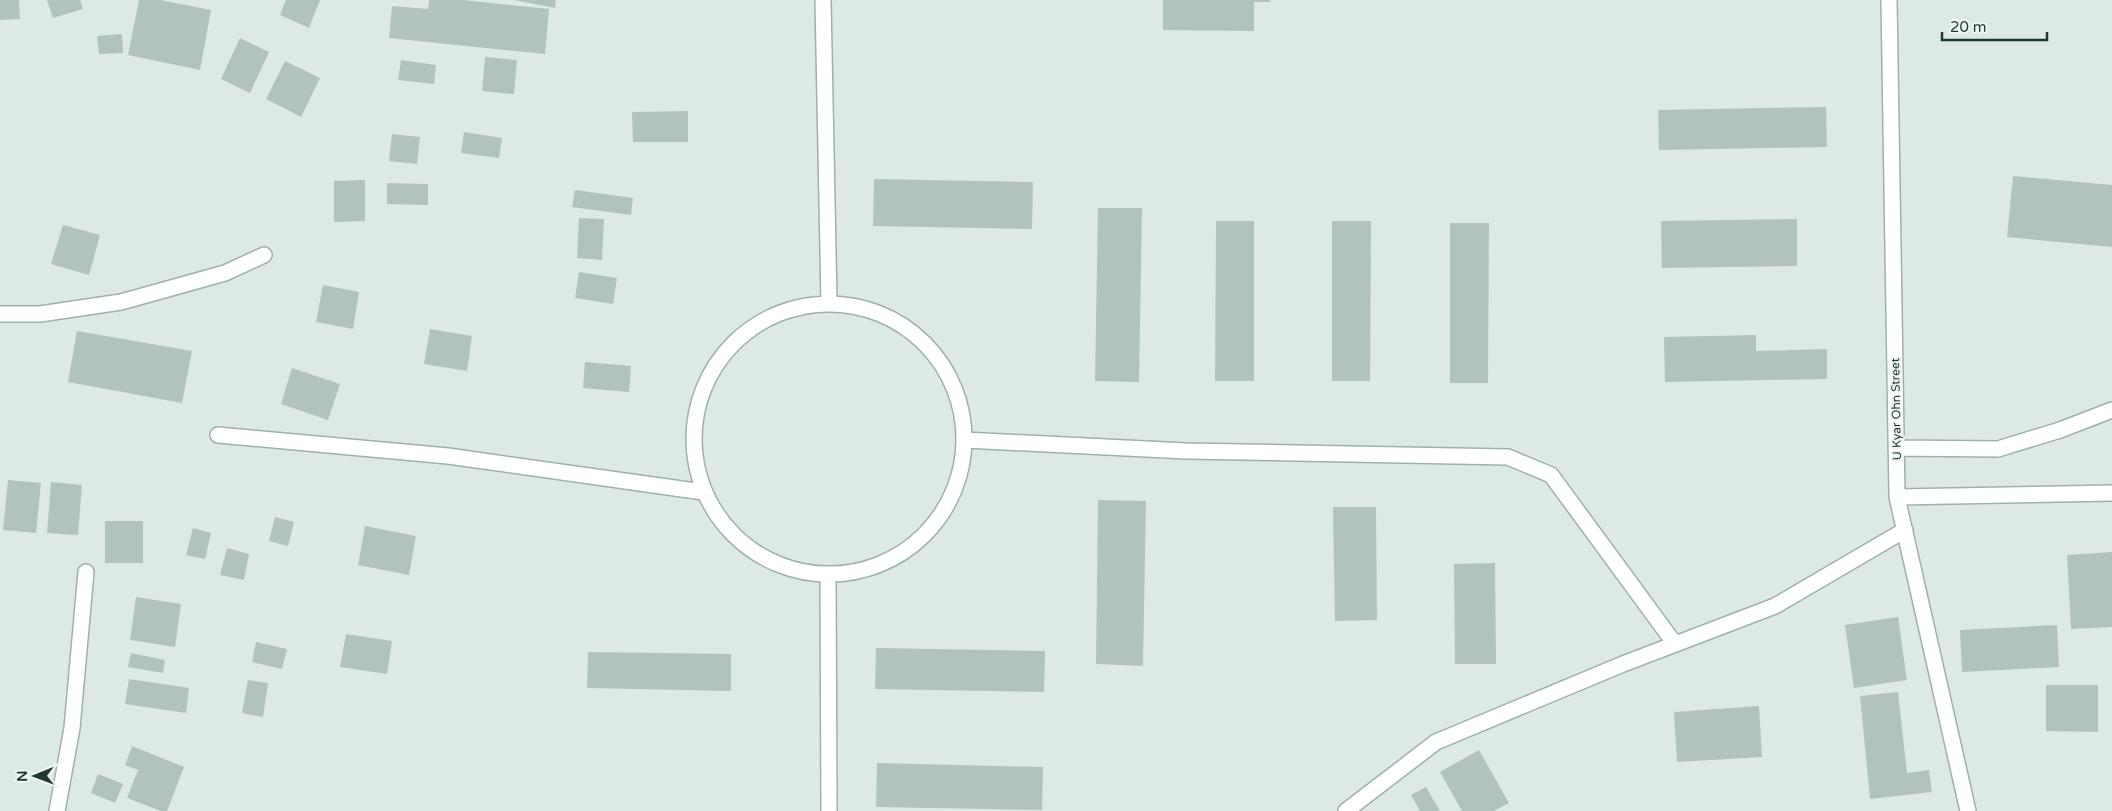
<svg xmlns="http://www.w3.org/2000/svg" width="2112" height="811" viewBox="0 0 2112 811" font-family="'Varela Round',sans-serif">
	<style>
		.building { fill: #b2c3bd }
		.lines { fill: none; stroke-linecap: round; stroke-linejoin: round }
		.minor-casing { stroke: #a0b0ab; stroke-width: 18 }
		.minor { stroke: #fff; stroke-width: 15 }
		.labels { text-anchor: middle; stroke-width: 4; stroke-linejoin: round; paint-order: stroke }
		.street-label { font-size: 12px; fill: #1f3833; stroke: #edf6f2 }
	</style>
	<rect width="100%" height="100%" fill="#dde9e4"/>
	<path class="building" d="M0,0H19L20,19L0,20Z
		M47,0H80L83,9L53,18Z
		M139,0H160L211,10L200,70L128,55Z
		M286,0H320L309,28L280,15Z
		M429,0H463L549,9L545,54L389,38L392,6L428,9Z
		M514,0H556L555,8Z
		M1163,0H1270V2H1254V31L1163,30Z
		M122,34L123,53L99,54L97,36Z
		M240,38L269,52L250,93L221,79Z
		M485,57L517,60L514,94L482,91Z
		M401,60L436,65L434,84L398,80Z
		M285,61L320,78L301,117L266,99Z
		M1826,107L1827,147L1659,150L1658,110Z
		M688,111V142H633L632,112Z
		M464,132L502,138L499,158L461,153Z
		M392,134L420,137L417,164L389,161Z
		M2013,176L2112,185V247L2007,237Z
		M874,179L1033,182L1032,229L873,226Z
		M365,180V221L334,222V181Z
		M387,183L428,184V205L387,204Z
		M575,190L633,198L631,215L572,207Z
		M1098,208H1142L1139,382L1095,381Z
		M579,218L604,219L602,260L577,258Z
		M1797,219V266L1662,268L1661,221Z
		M1216,221H1254V381H1215Z
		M1332,221H1371L1370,381H1332Z
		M1450,223H1489L1488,383H1450Z
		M63,225L100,235L89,275L51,264Z
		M579,272L617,278L613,304L575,298Z
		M323,285L359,292L353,329L316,322Z
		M430,329L472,336L467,371L424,364Z
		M77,331L192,351L182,403L68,382Z
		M1756,335V351L1827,349V379L1665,382L1664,337Z
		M585,362L631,366L629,392L583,388Z
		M292,368L340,384L328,420L281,404Z
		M8,480L41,483L36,533L3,530Z
		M51,482L82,485L78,535L47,533Z
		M1098,500L1146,501L1143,666L1096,664Z
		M1333,507H1376L1377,620L1335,621Z
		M275,517L294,522L288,546L269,541Z
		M105,521H143V563H105Z
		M365,526L416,536L409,575L358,565Z
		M193,528L211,533L205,559L186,555Z
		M227,548L249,554L244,580L220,575Z
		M2112,552V627L2071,629L2067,555Z
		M1495,563L1496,664H1455L1454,564Z
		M136,597L181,604L175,647L130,640Z
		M1898,617L1907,680L1854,688L1845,625Z
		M2057,625L2059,667L1962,672L1960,630Z
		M346,634L392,641L387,674L340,667Z
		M256,642L287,649L282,669L252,662Z
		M876,648L1045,651L1044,692L875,689Z
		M588,652L731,654V691L587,688Z
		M131,653L165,660L163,673L128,667Z
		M129,679L189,688L186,713L125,704Z
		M248,680L268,683L263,717L242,713Z
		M2046,685H2098V732L2046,731Z
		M1898,692L1907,773L1929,770L1932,792L1870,799L1860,696Z
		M1759,706L1762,757L1677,762L1674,712Z
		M132,746L184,767L167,811H161L127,798L138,770L125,765Z
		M1479,750L1509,803L1494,811H1462L1440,772Z
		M877,763L1043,767L1042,810L876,807Z
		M98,774L123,784L115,803L91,793Z
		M1426,787L1440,811H1420L1411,795Z"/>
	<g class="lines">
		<defs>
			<path id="minor" d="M823,0L829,302
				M1889,0L1897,497L1968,811
				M694 439a135 135 0 1 1 270 0a135 135 0 1 1-270 0Z
				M0,314H40L121,302L225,273L264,255
				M218,435L448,456L703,492
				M965,440L1186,451L1508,457L1551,475L1675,644
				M1896,448L1998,449L2060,430L2112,410
				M1897,497L2112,493
				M828,576L829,811
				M57,811L72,728L86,572
				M1346,811L1436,742L1623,664L1775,606L1905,530"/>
		</defs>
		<use href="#minor" class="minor-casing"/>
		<use href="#minor" class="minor"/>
	</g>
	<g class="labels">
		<g class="street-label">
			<text transform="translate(1896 409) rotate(-91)" y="4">U Kyar Ohn Street</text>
		</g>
	</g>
	<g transform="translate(35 776) rotate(269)" stroke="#edf6f2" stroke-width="4" paint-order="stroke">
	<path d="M0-4L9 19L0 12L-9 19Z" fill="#1f3833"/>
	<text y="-8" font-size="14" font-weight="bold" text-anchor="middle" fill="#1f3833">N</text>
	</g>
	<path d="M1942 32v8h105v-8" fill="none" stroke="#1f3833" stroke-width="2.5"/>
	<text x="1950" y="32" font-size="15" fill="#1f3833" stroke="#edf6f2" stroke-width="4" paint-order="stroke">20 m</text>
</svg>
